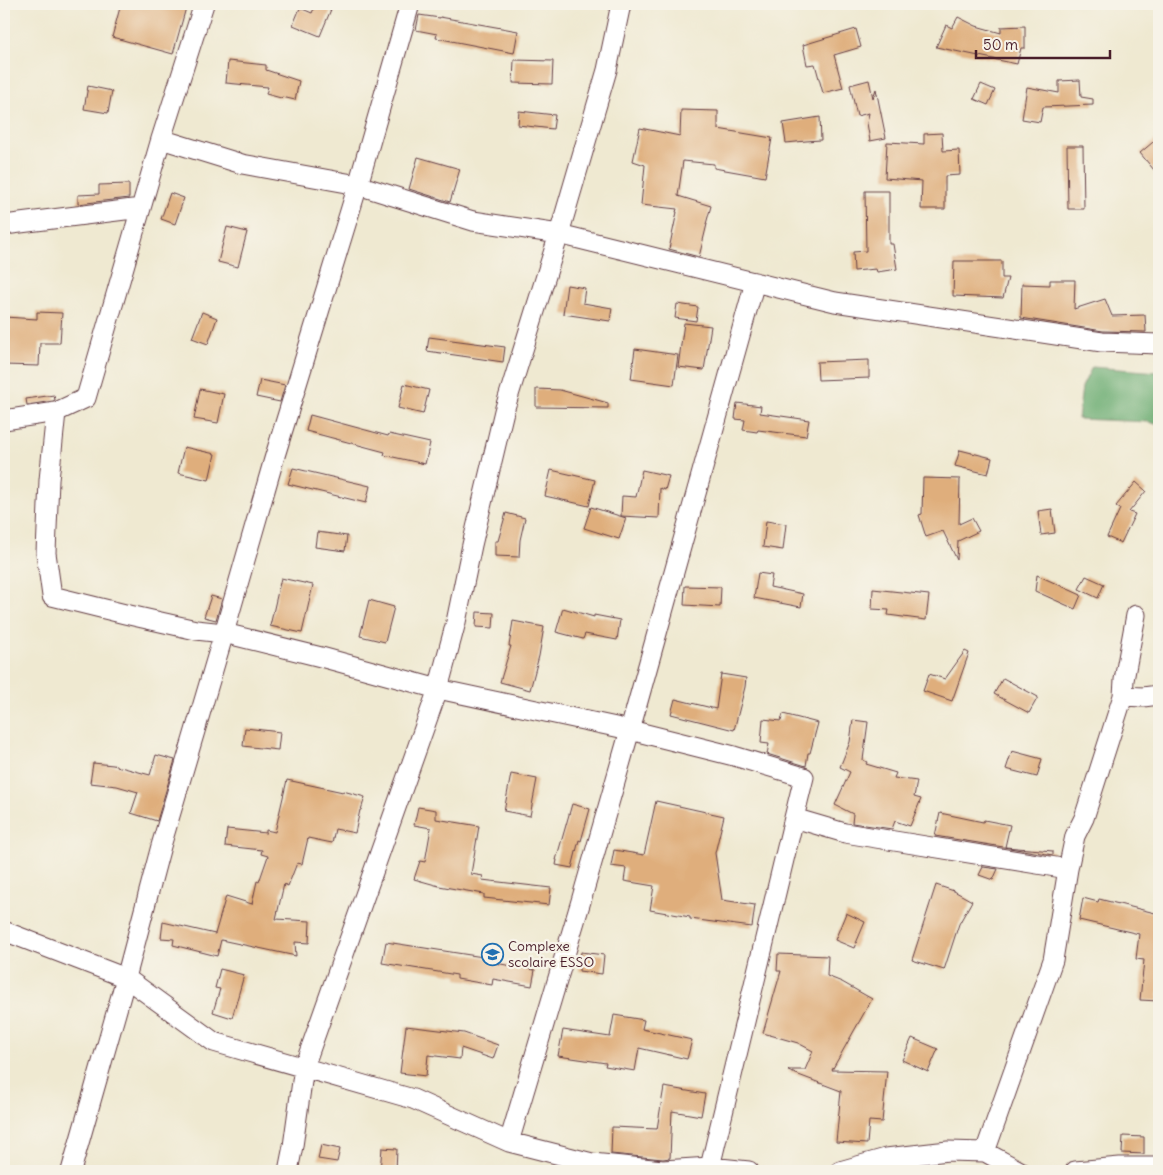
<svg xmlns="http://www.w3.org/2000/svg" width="1163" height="1175" viewBox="0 0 1163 1175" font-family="Delius,sans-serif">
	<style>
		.forest { fill: #6aac71; stroke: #5a664e }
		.building { fill: #dfae7c }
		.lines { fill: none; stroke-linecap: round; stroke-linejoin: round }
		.street-casing { stroke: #633d44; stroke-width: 21 }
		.street { stroke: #fff; stroke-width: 19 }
		.labels { text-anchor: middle; stroke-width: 4.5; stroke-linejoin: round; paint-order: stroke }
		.poi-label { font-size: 14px; fill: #4a1f2b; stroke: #f7f3e8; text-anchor: start }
	</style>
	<rect width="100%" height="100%" fill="#f7f3e8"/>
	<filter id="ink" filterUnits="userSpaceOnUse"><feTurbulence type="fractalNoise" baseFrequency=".02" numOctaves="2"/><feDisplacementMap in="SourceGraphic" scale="10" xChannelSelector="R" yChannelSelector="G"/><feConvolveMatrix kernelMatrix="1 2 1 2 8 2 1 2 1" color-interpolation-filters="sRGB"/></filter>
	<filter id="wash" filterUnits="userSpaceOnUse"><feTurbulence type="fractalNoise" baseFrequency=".0096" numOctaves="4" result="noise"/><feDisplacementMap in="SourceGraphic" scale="20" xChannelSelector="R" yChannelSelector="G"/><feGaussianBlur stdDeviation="1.12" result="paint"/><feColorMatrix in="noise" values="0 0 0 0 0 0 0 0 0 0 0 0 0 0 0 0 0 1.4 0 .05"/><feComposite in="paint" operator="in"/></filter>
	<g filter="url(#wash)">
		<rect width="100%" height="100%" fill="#efe9d1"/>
		<path class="forest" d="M1092,367L1159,372V425L1149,422L1078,419L1082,387Z"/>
		<g id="blocks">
			<path class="building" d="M121,4H187L173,54L112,37Z
				M316,4H322L332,7L320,36L293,25L300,8L312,13Z
				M419,15L440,18V17L518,31L514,53L436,38L437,34L416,30Z
				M958,17L976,26L1001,33V27L1025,26V48H1021L1017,64L936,47L946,25L952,28Z
				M856,29L861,47L834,55L843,88L823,93L815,64L807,65L803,45Z
				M514,60L553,61L552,84L513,83Z
				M228,61L266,65V70L299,81L295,100L282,97L281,98L266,94L268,87L226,83Z
				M869,80L873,98L876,89L886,138L870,141L867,123L869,113L857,116L850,85Z
				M1080,80L1081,97L1093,99V105L1043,107L1040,122L1022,119L1027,87L1059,93V81Z
				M981,84L995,90L988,105L974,99Z
				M88,86L112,91L108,113L84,109Z
				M681,110L718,111V129L772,138L765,177L714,168V164L683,161L678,196L711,206L706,224H707L699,257L669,249L677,212H676L677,209L641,205L645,165L633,161L640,128L680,136Z
				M519,111L555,115L553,129L518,125Z
				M820,117L821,140L806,141L786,143L783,123Z
				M942,133L943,151L959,150L960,175L945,176V209H921L922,181L885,178L887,142L924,144V134Z
				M1159,137V176L1140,153Z
				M1067,146H1083L1084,209H1068Z
				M418,157L460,169L450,202L409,189Z
				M129,184V198L78,204V195L99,194V185Z
				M865,191H889V244H893L897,269L877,272L876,269L854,271L853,252L866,251Z
				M170,193L184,198L175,224L161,219Z
				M227,227L247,232L238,267L218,262Z
				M954,261H1002V278H1008L1003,298L953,296Z
				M1050,280H1075L1074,309L1105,299L1112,316L1145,315L1146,332L1103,331L1021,318L1022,284L1050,285Z
				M567,285L585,288L583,303L612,308L610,321L563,314Z
				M677,304L698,307L696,321L675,318Z
				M37,312L62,313L60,343H40L39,366L4,365V317L37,319Z
				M202,312L217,318L208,344L192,338Z
				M684,323L711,326L704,370L678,367Z
				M429,337L505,347L503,362L427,351Z
				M635,349L678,355L674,385L631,379Z
				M869,360V378L818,380L817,362Z
				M260,380L285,385L280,402L256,397Z
				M404,384L429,390L423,414L398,408Z
				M200,389L224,394L218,423L194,419Z
				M536,389L560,390L608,403V408L536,407Z
				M54,395L55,400L53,401L27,405L26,399Z
				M737,403L761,406L760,413L809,420L806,436L758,430L757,432L743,430L745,420L735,419Z
				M310,415L388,436L389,434L430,443L425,464L384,455L385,452L306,431Z
				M184,447L215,454L209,480L178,473Z
				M960,450L992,458L988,474L955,466Z
				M293,468L370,486L366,503L288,484Z
				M551,470L595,480L589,506L545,496Z
				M642,470L669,476L665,490L660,488L659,518L621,516L622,496L636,497Z
				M923,478L960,479L959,524L972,518L979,531L958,541L957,560L943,531L926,537L919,515L922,514Z
				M1136,482L1146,491L1129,512L1135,514L1121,543L1107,537L1120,509L1116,506Z
				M591,507L626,518L619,539L584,528Z
				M1052,509L1055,533L1041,535L1038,511Z
				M506,513L525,518L520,540L519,557L495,556V541H498Z
				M766,521L786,524L783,550L763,547Z
				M317,532L347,536L345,551L315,547Z
				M758,573L772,575L770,587L803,594L801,607L754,598Z
				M1037,575L1081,595L1075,609L1035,591Z
				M1086,576L1104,584L1098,598L1079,589Z
				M281,578L313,585L302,633L270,626Z
				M685,586L721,587L720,607L684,605Z
				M873,589L929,595L926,620L888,615L889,610L872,609Z
				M211,596L222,599L216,620L204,617Z
				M369,600L394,607L385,642L360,636Z
				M563,608L594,617V615L620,620L617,640L585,634L583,639L556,632Z
				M477,612L494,613L493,628L476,627Z
				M513,621L544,627L539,656L530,690L500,682L511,646H509Z
				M965,651L969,653L952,701L923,691L929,674L945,679Z
				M721,674L746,678L745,687L734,730L671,714L675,699L716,709Z
				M1003,678L1038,697L1029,713L994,694Z
				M783,714L818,723L810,753H808L806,766L767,754L769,744L761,743L763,719L781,721Z
				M853,720L868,722L863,760L867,762L866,764L896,773L894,778L917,781L914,797L921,799L910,826L895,821L892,829L852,823L853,814L835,805L850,772L840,767L850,742Z
				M245,728L280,732L278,750L243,746Z
				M1012,751L1042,759L1037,777L1006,769Z
				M156,755L175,760L157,821L131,813L138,792L117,786L90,783L93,763L113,765L150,775Z
				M511,774L537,779L530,816L504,811Z
				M287,780L343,792V791L365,797L361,810H360L355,833L335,829L332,843L308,838L302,864L297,863L288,886L284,884L276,919L310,921L309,943L295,942L296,956L221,940L217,956L173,945L174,939L161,938L163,922L215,934L226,896L252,904L257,881L259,882L268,856L261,854L262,850L225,846L227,829L266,833V830L275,832Z
				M656,801L724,816L715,853L722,900L755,905L752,927L690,919V917L650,910L654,886L624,881L626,868L611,866L614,850L644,855Z
				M572,804L590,809L581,841L579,840L572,868L556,865L557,860H556Z
				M418,807L436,810V819L479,826L471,874L483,876L482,880L551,888L549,905L484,898V894L439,886L414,879L420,861L425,862L431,828L414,825Z
				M940,813L983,822L984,820L1010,825L1005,847L1053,851V855L935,836Z
				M983,867L998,869L993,880L979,875Z
				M936,885L954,891L972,901L959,924L944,970L912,960Z
				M1083,898L1098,902L1099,899L1159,914V986L1158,1001L1140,1000L1144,960L1136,959L1139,934L1079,920Z
				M846,913L865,922L854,948L835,940Z
				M386,942L496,959L495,963L535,970L532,986L493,979L492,985L457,979V975L382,963Z
				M581,952L604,955L602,974L579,971Z
				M778,954L828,956L827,976L842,982L872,999L832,1070L887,1071L882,1122L869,1121L867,1144L836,1142L841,1091L788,1071L789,1070H805L813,1051L798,1043L763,1033L781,971H777Z
				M220,969L244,975L232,1018L213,1012L220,989L215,988Z
				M614,1015L644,1020L642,1029L692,1040L687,1059L639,1048L635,1071L605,1066L606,1063L558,1056L563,1030L610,1037Z
				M406,1026L464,1033L498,1045L493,1059L461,1048L460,1059L428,1055L426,1076L400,1073Z
				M912,1038L938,1049L928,1072L902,1060Z
				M664,1087L705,1094L701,1116L672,1111L670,1158L663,1159L611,1154L612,1127L657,1129Z
				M1123,1136L1144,1137V1154L1122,1153Z
				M321,1145L340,1149L337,1162L318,1159Z
				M382,1148L397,1149L396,1171H380Z"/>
		</g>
	</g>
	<g filter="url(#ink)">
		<use href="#blocks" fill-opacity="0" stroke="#633d44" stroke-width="1"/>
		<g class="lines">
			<defs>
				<path id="street" d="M161,139L242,164L358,185L473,221L559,234L835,302L1102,342L1159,344
					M4,225L141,208
					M56,412L49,480L46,553L52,596L125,614L196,630L224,633L321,657L438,689L630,730L734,756L804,777L794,818L845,833L1068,869
					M4,420L56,412L86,398L161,139L204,4
					M1136,615L1124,680L1123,696L1143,697L1159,695
					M4,931L126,978L214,1042L413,1099L509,1142L592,1163L663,1170L710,1167L749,1171
					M509,1142L581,901L630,730L755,282
					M985,1152L1020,1171
					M710,1167L794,818
					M71,1171L126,978L161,846L224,633L274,459L358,185L410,4
					M288,1171L293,1146L304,1067L438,689L456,622L472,545L504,411L559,234L607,70L621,4
					M840,1171L886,1158L948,1151L985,1152L1053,960L1068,869L1075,836L1084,818L1123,696
					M1075,1171L1120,1167H1159"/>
			</defs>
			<use href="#street" class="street-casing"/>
			<use href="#street" class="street"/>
		</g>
	</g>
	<defs>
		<symbol id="school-ring" viewBox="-11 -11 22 22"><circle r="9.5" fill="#f7f3e8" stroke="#1f6fb2" stroke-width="1.5"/><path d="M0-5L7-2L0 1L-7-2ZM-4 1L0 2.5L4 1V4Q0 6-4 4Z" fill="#1f6fb2"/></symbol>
	</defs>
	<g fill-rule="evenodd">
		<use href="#school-ring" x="480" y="942" width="25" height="25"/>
	</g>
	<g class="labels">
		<g class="poi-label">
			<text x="508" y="951">Complexe<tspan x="508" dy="16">scolaire ESSO</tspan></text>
		</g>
	</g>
	<rect width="1163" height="1175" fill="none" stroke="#f7f3e8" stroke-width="20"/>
	<path d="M976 50v8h134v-8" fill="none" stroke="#4a1f2b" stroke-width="2.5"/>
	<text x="983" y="50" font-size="15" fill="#4a1f2b" stroke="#f7f3e8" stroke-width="4" paint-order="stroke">50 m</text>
</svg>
